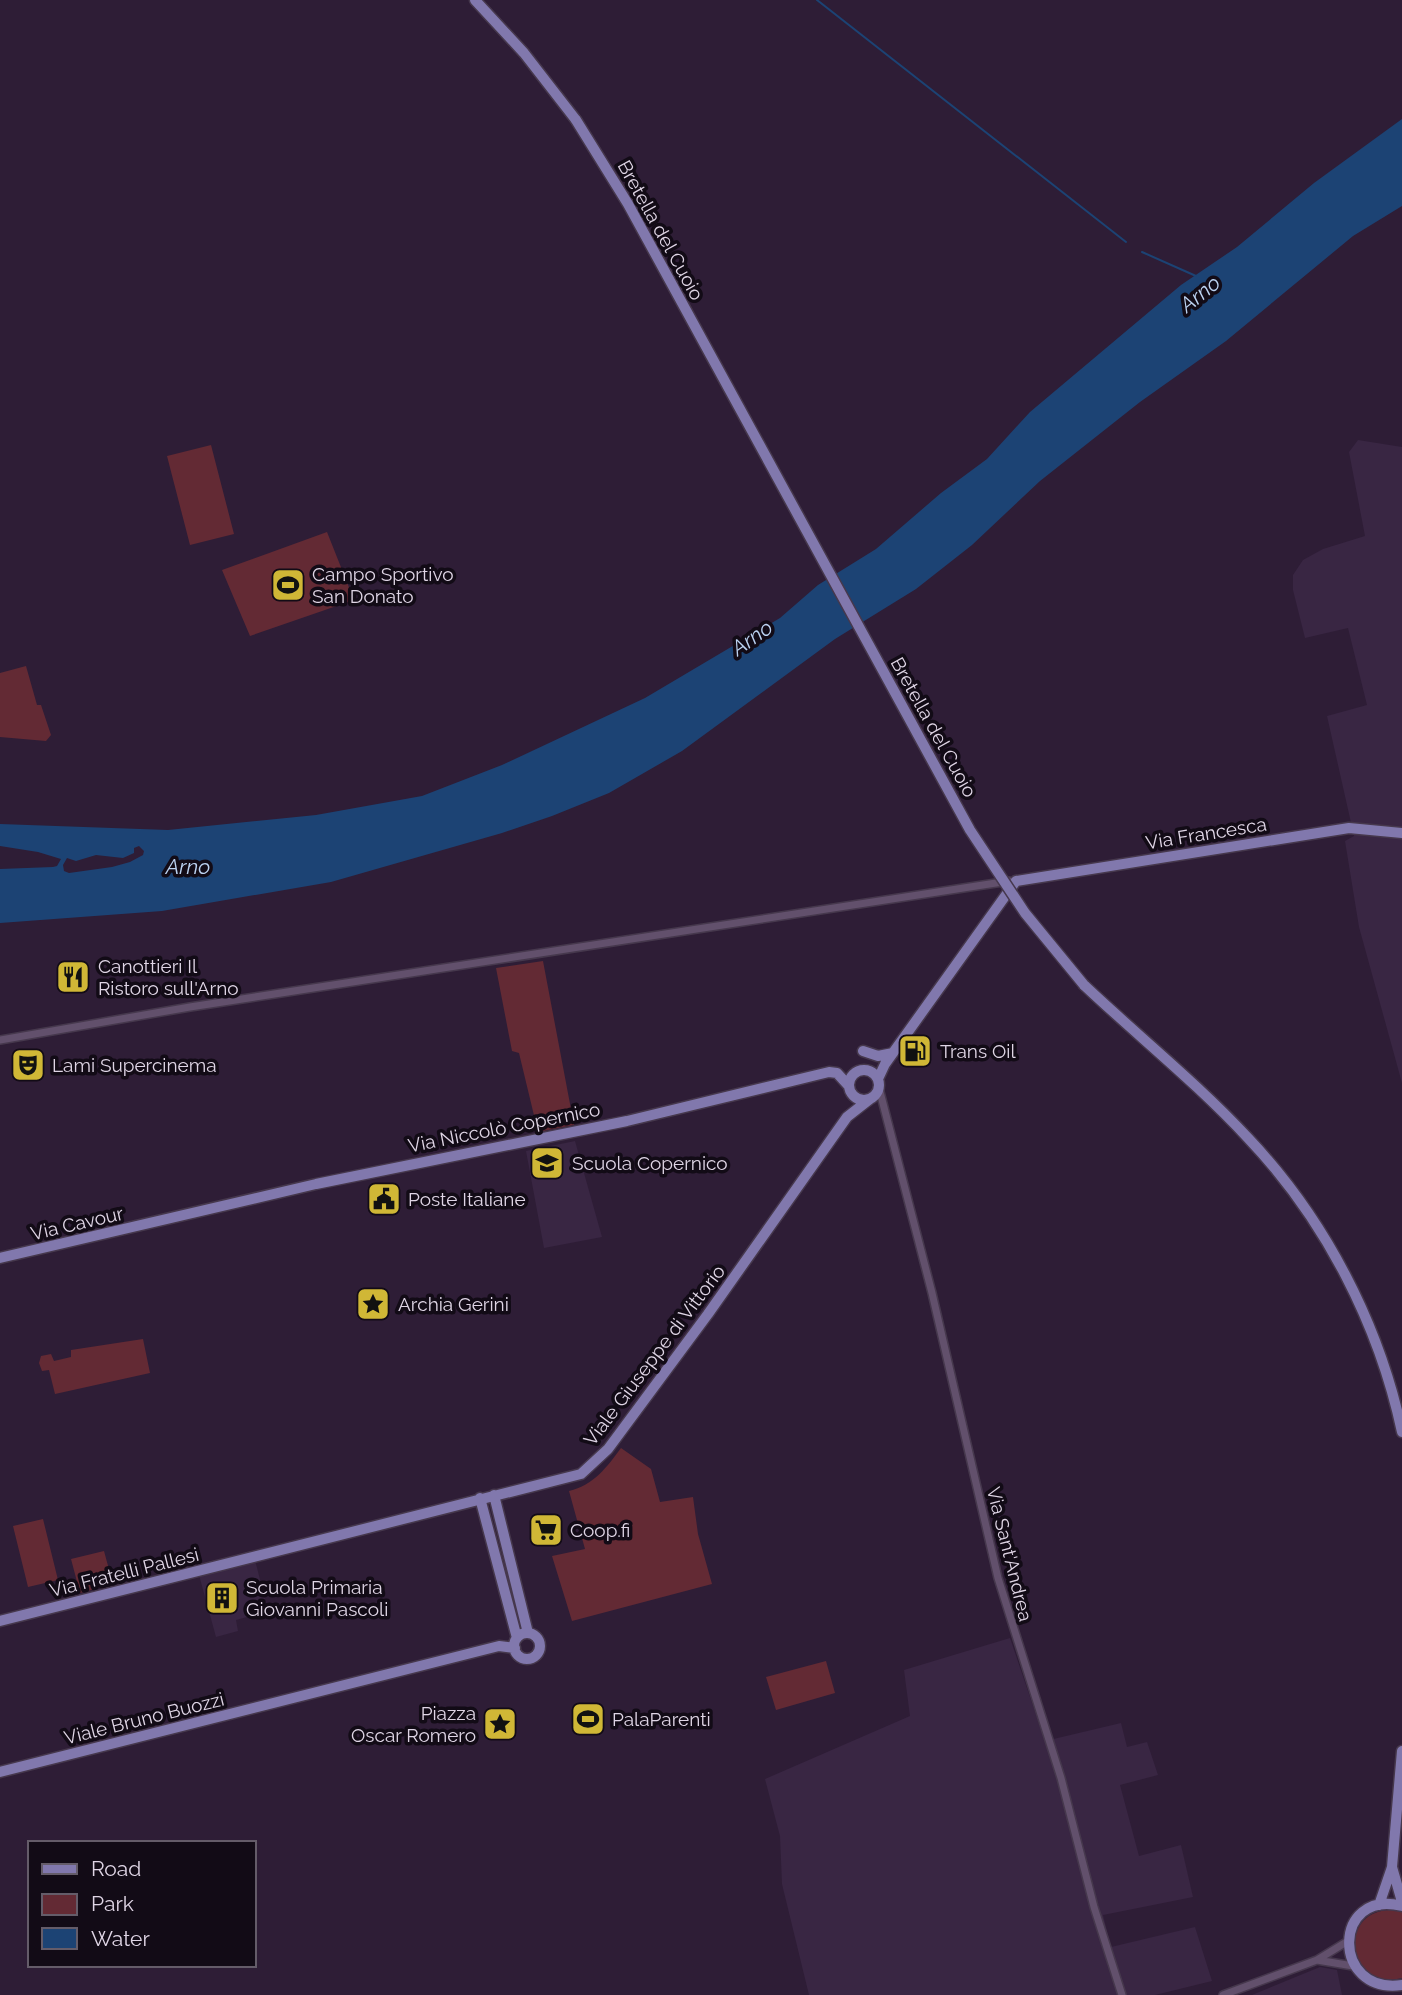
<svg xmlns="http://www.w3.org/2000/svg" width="1402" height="1995" viewBox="0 0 1402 1995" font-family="Raleway,sans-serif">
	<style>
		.built { fill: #392643 }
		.green { fill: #632a34 }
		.water { fill: #1c4374; fill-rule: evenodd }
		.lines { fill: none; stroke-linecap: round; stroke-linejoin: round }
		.stream { stroke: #1c4374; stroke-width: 2 }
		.minor-casing { stroke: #46384d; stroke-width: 10 }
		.major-casing { stroke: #46384d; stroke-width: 13 }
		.minor { stroke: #62506c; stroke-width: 7 }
		.major { stroke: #8178ad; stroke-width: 10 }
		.major-bridge-casing { stroke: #46384d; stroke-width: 13; stroke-linecap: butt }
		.major-bridge { stroke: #8178ad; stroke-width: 10 }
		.labels { text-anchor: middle; stroke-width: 7; stroke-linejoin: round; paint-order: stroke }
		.street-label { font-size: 19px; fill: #dfd5e5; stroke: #120b16 }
		.poi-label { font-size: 19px; fill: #dfd5e5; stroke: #120b16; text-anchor: start }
		.water-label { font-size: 21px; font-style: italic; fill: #bcd3f2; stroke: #120b16 }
	</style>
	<rect width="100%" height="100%" fill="#2e1d36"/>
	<path class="built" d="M1358,440L1402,447V1083L1359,927L1345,841L1354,836L1327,716L1367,705L1348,628L1305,638L1293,590V575L1303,560L1323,549L1365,536L1349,452Z
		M575,1141L602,1237L544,1248L526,1151Z
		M255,1560L268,1611L236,1620L238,1631L216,1637L199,1575Z
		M1010,1638L1045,1741L1121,1723L1127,1747L1147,1742L1158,1775L1120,1785L1139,1856L1181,1845L1193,1897L1103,1915L1111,1947L1195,1927L1212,1981L1155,1995H809L782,1884L780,1836L765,1779L910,1716L904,1670Z
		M1320,1967L1337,1970L1342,1995H1252Z"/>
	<path class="green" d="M211,445L234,534L190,545L167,456Z
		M327,532L354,600L250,636L222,570Z
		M26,666L37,705H41L51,735L46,741L0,737V673Z
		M543,961L574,1125L538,1132L519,1053L512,1051L496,968Z
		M143,1339L150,1373L55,1394L49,1370L42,1371L39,1363L41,1356L51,1354L54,1361L71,1357V1350Z
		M621,1448L651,1469L660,1502L693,1497L698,1534L712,1584L572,1621L552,1556L585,1549L569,1491C594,1485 607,1467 621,1448Z
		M43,1519L58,1580L28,1587L13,1526Z
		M104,1551L113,1584L80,1593L71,1559Z
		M826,1661L835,1693L776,1710L766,1677Z
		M1394,1910L1402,1912V1978C1345,1993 1336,1907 1394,1910Z"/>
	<path class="water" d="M1402,119V206L1353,236L1226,341L1140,402L1040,481L972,545L916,589L835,639L682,751L609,793L552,816L502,833L331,882L162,911L0,923V869L53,867L57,866L61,859L38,852L0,846V824L168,830L316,815L422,796L502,765L645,698L780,618L818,585L876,549L941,493L987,459L1030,412L1181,285L1237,247L1314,183ZM139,846L144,851L143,855L130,862L112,867L69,873L64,871L63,865L67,858L76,861L96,855L123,858L134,853V848Z"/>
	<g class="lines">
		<path class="stream" d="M817,0L1126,242
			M1142,252L1196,276"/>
		<defs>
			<path id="minor" d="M0,1040L190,1007L1009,881
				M879,1088L932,1293L998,1578L1061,1778L1094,1907L1122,1995
				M1317,1960L1353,1966
				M1223,1995L1317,1960L1348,1941"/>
			<path id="major" d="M475,0L524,53L576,120
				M1084,985C1138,1036 1198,1084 1248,1138C1325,1219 1379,1324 1402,1432
				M863,1051L878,1056L893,1053
				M849 1085a15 15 0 1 1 30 0a15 15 0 1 1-30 0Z
				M878,1079L885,1064L1016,881L1349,828L1402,833
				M0,1258L316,1184L627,1121L829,1072L837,1073L848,1085
				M494,1495L528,1633
				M480,1498L517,1638
				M0,1621L581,1474L608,1449L708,1314L847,1117L870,1099
				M514 1646a13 13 0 1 1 26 0a13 13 0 1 1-26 0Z
				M0,1772L499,1646L515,1648
				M1392,1867L1402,1902
				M1379,1905L1392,1867L1402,1751
				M1402,1906C1332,1888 1331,1995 1402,1985"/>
		</defs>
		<use href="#minor" class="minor-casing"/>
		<use href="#major" class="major-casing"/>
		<use href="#minor" class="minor"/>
		<use href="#major" class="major"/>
		<defs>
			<path id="major-bridge" d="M576,120L628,204L970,830L1025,913L1084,985"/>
		</defs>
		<use href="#major-bridge" class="major-bridge-casing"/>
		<use href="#major-bridge" class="major-bridge"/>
	</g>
	<defs>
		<symbol id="stadium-square" viewBox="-11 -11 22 22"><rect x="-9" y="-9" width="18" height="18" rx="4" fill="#d0b736" stroke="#120b16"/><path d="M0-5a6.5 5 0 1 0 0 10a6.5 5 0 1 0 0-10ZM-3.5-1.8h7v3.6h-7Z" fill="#111"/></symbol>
		<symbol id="restaurant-square" viewBox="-11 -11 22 22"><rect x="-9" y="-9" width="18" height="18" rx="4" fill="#d0b736" stroke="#120b16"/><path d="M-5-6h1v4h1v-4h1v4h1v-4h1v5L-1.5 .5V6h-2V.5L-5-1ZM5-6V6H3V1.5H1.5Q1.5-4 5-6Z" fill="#111"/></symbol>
		<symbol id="fuel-square" viewBox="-11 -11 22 22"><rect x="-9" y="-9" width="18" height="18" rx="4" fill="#d0b736" stroke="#120b16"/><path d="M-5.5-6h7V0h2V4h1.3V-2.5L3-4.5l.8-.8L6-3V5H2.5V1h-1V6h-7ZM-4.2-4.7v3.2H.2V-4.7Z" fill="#111"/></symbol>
		<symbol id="theatre-square" viewBox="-11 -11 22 22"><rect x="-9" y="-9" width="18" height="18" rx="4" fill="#d0b736" stroke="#120b16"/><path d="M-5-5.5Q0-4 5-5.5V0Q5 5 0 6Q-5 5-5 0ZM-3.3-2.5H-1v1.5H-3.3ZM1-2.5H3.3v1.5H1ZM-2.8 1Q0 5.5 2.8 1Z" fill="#111"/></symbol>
		<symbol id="school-square" viewBox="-11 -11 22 22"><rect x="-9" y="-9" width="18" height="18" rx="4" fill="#d0b736" stroke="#120b16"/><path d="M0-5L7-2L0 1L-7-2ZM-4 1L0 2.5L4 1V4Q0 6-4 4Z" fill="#111"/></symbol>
		<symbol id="civic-square" viewBox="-11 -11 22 22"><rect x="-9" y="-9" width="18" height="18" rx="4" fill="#d0b736" stroke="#120b16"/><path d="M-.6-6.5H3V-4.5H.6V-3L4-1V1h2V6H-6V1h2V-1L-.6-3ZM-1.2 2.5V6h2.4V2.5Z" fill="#111"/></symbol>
		<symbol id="sight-square" viewBox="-11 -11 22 22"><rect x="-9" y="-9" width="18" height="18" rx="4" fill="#d0b736" stroke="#120b16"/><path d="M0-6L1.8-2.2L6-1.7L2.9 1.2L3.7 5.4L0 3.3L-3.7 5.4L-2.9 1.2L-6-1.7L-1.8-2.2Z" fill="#111"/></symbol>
		<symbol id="supermarket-square" viewBox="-11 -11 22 22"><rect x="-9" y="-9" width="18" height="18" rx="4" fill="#d0b736" stroke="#120b16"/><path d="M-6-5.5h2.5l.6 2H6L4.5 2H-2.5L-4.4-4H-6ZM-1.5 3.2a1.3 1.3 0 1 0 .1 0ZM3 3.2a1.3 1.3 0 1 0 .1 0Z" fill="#111"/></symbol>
		<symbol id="building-square" viewBox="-11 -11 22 22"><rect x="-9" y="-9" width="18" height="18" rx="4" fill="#d0b736" stroke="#120b16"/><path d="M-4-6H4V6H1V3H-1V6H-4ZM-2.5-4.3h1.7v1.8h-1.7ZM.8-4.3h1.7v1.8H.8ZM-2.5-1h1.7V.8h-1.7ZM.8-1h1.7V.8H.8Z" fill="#111"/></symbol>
	</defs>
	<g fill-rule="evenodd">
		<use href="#stadium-square" x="269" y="566" width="38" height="38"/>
		<use href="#restaurant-square" x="54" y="958" width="38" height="38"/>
		<use href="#fuel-square" x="896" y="1032" width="38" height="38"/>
		<use href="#theatre-square" x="9" y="1046" width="38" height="38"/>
		<use href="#school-square" x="528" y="1144" width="38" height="38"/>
		<use href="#civic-square" x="365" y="1180" width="38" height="38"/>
		<use href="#sight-square" x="354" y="1285" width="38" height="38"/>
		<use href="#supermarket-square" x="527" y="1511" width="38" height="38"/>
		<use href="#building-square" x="203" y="1579" width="38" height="38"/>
		<use href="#stadium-square" x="569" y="1700" width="38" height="38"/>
		<use href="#sight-square" x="481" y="1705" width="38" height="38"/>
	</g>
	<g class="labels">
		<g class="street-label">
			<text transform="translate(661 230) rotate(61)" y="7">Bretella del Cuoio</text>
			<text transform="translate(934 727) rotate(61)" y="7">Bretella del Cuoio</text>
			<text transform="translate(1206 833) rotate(-9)" y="7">Via Francesca</text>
			<text transform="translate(504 1127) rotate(-11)" y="7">Via Niccolò Copernico</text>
			<text transform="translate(77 1223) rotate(-13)" y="7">Via Cavour</text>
			<text transform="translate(654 1355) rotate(-53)" y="7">Viale Giuseppe di Vittorio</text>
			<text transform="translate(1010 1554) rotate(76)" y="7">Via Sant'Andrea</text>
			<text transform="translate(124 1572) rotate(-14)" y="7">Via Fratelli Pallesi</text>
			<text transform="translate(144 1718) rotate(-14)" y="7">Viale Bruno Buozzi</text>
		</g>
		<g class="poi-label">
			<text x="312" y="581">Campo Sportivo<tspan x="312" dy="22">San Donato</tspan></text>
			<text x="98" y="973">Canottieri Il<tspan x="98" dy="22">Ristoro sull'Arno</tspan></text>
			<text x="940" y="1058">Trans Oil</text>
			<text x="52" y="1072">Lami Supercinema</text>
			<text x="572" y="1170">Scuola Copernico</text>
			<text x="408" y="1206">Poste Italiane</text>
			<text x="398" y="1311">Archia Gerini</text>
			<text x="570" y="1537">Coop.fi</text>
			<text x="246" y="1594">Scuola Primaria<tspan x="246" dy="22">Giovanni Pascoli</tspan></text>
			<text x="476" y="1720" text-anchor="end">Piazza<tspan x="476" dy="22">Oscar Romero</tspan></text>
			<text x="612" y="1726">PalaParenti</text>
		</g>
		<g class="water-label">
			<text transform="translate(1200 294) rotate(-39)" y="7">Arno</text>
			<text transform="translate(752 638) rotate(-35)" y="7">Arno</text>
			<text x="188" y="874">Arno</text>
		</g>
	</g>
	<rect x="28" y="1841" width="228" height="126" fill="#120b16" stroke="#645c69" stroke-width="2"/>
	<rect x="42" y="1864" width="35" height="10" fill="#8178ad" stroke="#645c69" stroke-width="2"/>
	<text x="91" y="1876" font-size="21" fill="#dfd5e5">Road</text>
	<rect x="42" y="1894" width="35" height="21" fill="#632a34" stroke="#645c69" stroke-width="2"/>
	<text x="91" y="1911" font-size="21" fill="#dfd5e5">Park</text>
	<rect x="42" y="1928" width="35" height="21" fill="#1c4374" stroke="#645c69" stroke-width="2"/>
	<text x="91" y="1946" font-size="21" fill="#dfd5e5">Water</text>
</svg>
